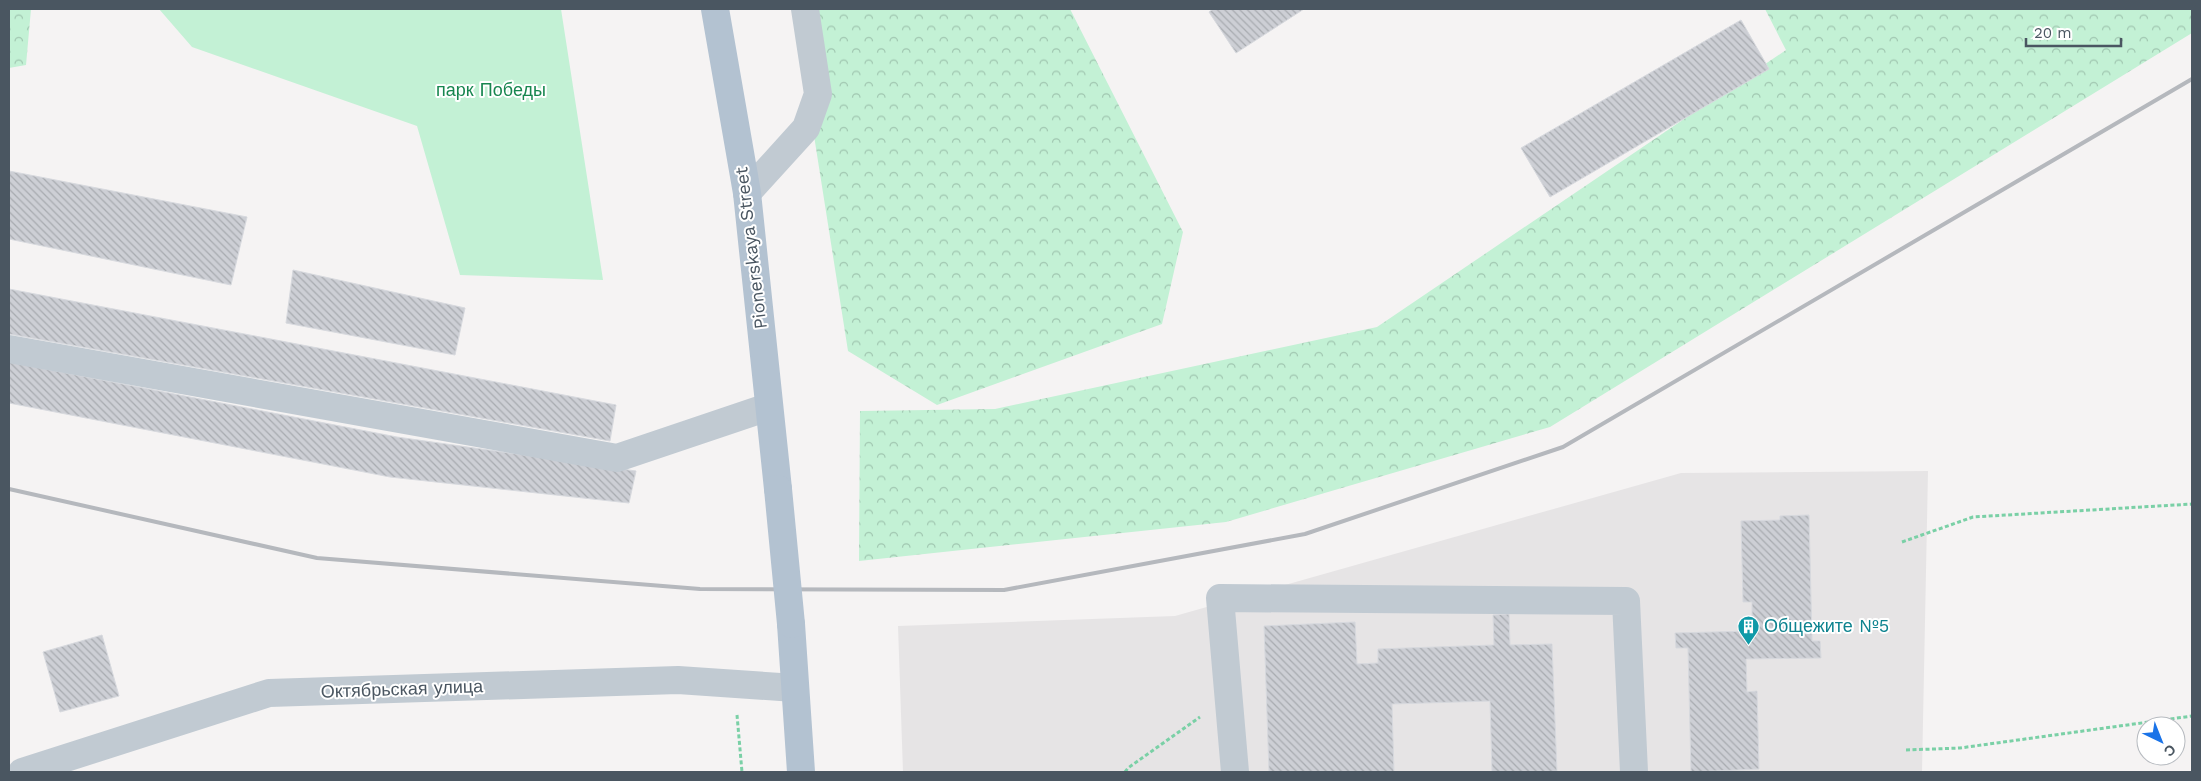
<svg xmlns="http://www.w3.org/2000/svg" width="2201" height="781" viewBox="0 0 2201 781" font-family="'Work Sans',sans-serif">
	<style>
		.education { fill: #e6e4e5 }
		.forest { fill: url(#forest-crowns) }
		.park { fill: #c3f1d5 }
		.building { fill: url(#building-back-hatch); stroke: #d7d9de }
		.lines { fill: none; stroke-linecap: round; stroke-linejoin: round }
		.path { stroke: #7ad0a6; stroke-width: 3; stroke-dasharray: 4 2.5; stroke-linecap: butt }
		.minor { stroke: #c1cad2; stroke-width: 28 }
		.major { stroke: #b3c2d1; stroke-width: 28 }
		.rail { stroke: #b5b8bd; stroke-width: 4 }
		.major-bridge { stroke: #b3c2d1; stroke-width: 28 }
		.labels { text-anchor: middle; stroke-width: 4; stroke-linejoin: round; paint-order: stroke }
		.park-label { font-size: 18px; fill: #17864f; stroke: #fff }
		.street-label { font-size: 18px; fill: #4a5661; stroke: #fff }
		.culture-label { font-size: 18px; fill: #0d838f; stroke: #fff; text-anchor: start }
	</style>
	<defs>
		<pattern id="forest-crowns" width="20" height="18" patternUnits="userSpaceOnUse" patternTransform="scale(1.25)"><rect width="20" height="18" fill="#c3f1d5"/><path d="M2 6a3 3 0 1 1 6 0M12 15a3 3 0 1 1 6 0" fill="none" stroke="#a0c6b0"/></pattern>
		<pattern id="building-back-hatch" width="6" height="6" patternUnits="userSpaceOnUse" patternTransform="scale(1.25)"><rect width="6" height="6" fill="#cdcfd5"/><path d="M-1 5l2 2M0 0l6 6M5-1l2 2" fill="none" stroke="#a8abb0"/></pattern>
	</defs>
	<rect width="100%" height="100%" fill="#f5f3f3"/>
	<path class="education" d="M1928,471L1922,772H903L898,626L1175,616L1681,473Z"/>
	<path class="forest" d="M9,9H31L26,65L9,68Z
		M794,9H1070L1183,232L1162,324L937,405L848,351Z
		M1765,9H2192V33L1550,427L1226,522L859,561L860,411L995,409L1377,327L1786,50Z"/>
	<path class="park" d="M159,9H561L603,280L460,275L417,126L192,47Z"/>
	<path class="building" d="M1213,9H1304L1236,53L1209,12Z
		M1741,20L1769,69L1550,197L1521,148Z
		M9,171L247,217L231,285L9,239Z
		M293,270L465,308L455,355L286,323Z
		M9,289L616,405L610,441L9,334Z
		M9,362L397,437L636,471L629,503L390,477L9,403Z
		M1809,515L1812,641H1820L1821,658L1746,659L1747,692L1757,691L1759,769L1691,772L1688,648H1676L1675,633L1752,631V602H1743L1741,521L1780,520V516Z
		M1509,614L1510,645L1552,644L1557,772H1492L1490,701L1392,704L1394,772H1269L1264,626L1355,622L1357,664L1378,663V649L1494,645L1493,615Z
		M102,635L119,696L60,712L43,652Z"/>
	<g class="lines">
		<path class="path" d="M1902,542L1973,517L2192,504
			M737,715L742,772
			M1906,750L1960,748L2192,716
			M1125,772L1128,768L1200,717"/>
		<path class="minor" d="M747,193L806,128L818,94L805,9
			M9,349L617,458L768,407
			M22,772L269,693L678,680L795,688
			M1235,772L1220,598L1626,601L1634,772"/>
		<path class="major" d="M715,9L747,193L778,489
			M791,624L801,772"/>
		<path class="rail" d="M9,489L317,558L700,589L1004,590L1305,534L1563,447L2192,79"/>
		<path class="major-bridge" d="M778,489L791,624"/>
	</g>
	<defs>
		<symbol id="building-pin" viewBox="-11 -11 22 30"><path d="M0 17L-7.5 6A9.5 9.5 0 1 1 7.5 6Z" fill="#0f9aa8" stroke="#fff"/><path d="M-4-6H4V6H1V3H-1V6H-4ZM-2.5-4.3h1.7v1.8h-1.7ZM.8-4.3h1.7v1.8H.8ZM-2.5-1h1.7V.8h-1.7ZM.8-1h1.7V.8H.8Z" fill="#fff"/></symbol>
	</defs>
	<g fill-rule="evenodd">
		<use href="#building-pin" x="1736" y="614" width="25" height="34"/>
	</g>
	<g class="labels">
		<g class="park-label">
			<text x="491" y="96">парк Победы</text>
		</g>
		<g class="street-label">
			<text transform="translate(751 248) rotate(-97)" y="6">Pionerskaya Street</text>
			<text transform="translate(402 689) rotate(-2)" y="6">Октябрьская улица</text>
		</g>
		<g class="culture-label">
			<text x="1764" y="632">Общежите №5</text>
		</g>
	</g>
	<rect width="2201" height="781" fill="none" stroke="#4a5661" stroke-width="20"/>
	<g transform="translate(2161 741) rotate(137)"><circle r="24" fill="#ffffff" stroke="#b7bbc0"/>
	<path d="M0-4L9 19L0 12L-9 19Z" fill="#1a73e8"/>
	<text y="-8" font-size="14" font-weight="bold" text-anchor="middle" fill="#4a5661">С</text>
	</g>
	<path d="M2026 38v8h95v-8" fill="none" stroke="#4a5661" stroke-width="2.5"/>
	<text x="2034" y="38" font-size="15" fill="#4a5661" stroke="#ffffff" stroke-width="4" paint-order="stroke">20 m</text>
</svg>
